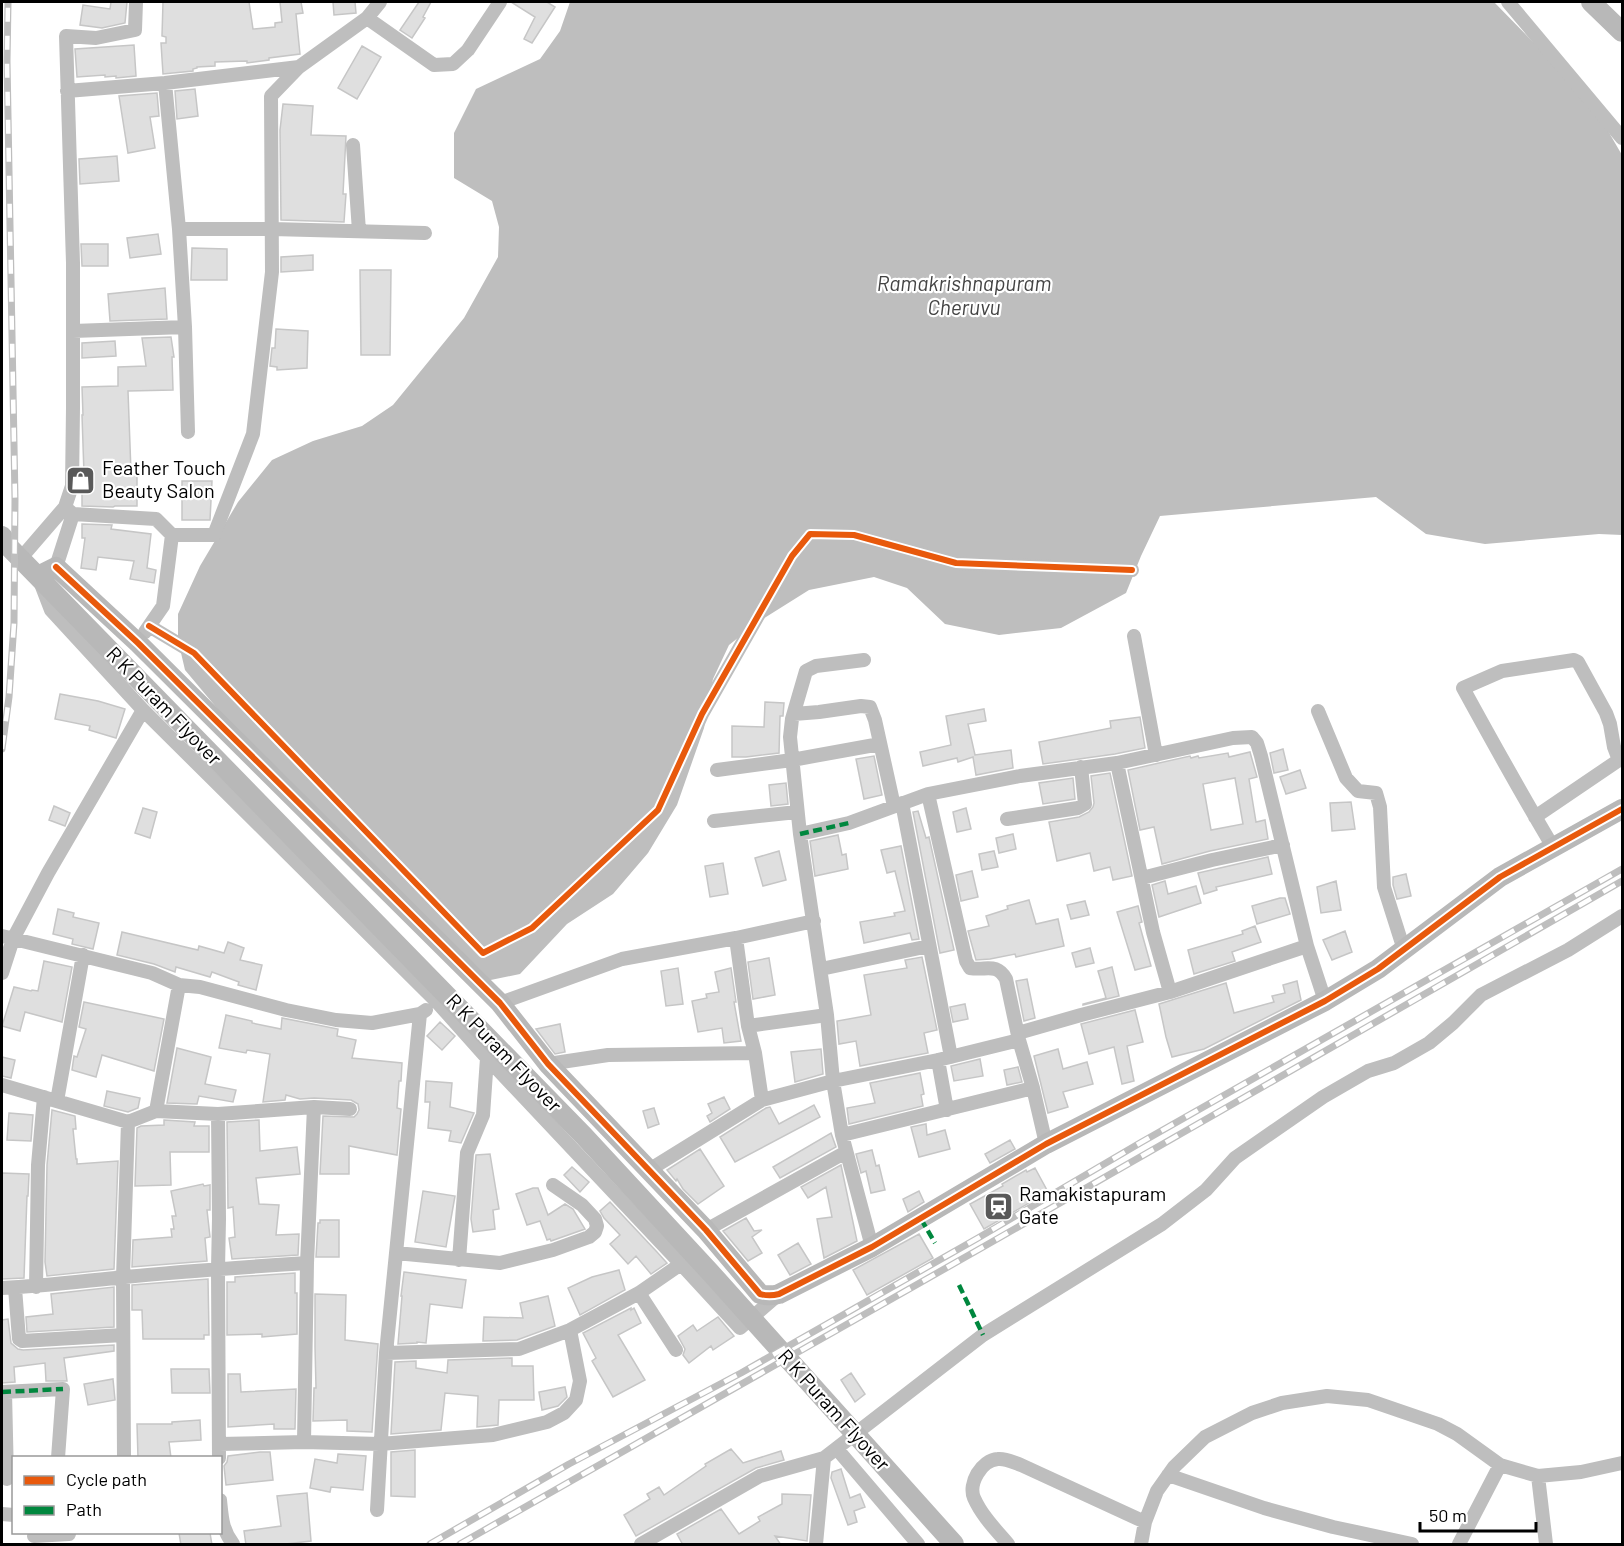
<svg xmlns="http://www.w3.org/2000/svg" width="1624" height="1546" viewBox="0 0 1624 1546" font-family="Barlow,sans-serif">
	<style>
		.water { fill: #bebebe }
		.building { fill: #dfdfdf; stroke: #c6c6c6; stroke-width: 1.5; fill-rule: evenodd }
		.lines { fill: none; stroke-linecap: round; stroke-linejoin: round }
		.street { stroke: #bebebe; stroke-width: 14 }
		.secondary { stroke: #b8b8b8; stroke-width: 20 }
		.rail-casing { stroke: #bebebe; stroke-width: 7 }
		.rail { stroke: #fff; stroke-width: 4.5; stroke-dasharray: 14; stroke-linecap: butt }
		.quiet { stroke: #00873e; stroke-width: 4.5; stroke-dasharray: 9 4.5; stroke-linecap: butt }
		.cycleway-casing { stroke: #fff; stroke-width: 10 }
		.cycleway { stroke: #e8590c; stroke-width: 6 }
		.labels { text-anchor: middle; stroke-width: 4.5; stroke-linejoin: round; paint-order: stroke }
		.poi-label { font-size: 20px; fill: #000; stroke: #fff; text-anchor: start }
		.street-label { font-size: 20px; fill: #000; stroke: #fff }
		.water-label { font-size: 21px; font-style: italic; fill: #434343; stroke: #fff }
	</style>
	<rect width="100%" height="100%" fill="#fff"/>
	<path class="water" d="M570,2H1494L1590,100L1622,155V535L1599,534L1485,544L1426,534L1376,497L1160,516L1141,556L1126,593L1061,628L999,635L945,624L907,588L874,577L809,590L758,622L729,645L713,679L704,728L677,805L648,853L613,894L567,924L520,974L481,982L247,744L185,670L178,640V614L200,566L238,502L272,460L313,441L362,426L393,405L464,318L498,257L499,227L492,201L454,178V133L476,89L540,59L560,31Z"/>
	<path class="building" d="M111,2H127L125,23L102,28L80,25L83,5L110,9Z
		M163,2H249L253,29L275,27V23L282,22L280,2H301L303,13L296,14L300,54L269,58V60L247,63V61L215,62V66L197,67V68L193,69V71L163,74L161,43H166V37L162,36Z
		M333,2H355L356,13L334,15Z
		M419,2H431L423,17L425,18L412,38L400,30Z
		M511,2H547L555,7L532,43L524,39L535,17Z
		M134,45L136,76L116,78V76L105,77V75L77,77L75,49Z
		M362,46L381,57L357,99L338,88Z
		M195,89L198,116L177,119L175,91Z
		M157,93L159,116L150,117L155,148L128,153L119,96Z
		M283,104L313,106L311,135L346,136L343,194H346L344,222L281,220L280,130Z
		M117,156L119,181L80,184L79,159Z
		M158,234L161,254L130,258L127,238Z
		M81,244H108V266H82Z
		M192,248L227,249V280H191Z
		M313,255V270L281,272V257Z
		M360,270H391L390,355H361Z
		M165,288L167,319L110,321L108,294Z
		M276,329L308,331L307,368L277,370V367L270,366L272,348H275Z
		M171,337L174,357H172L173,390L128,391L131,472H137V506H115L113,507L82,506V474H84L82,415H83L82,387L118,386V367L146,366L142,338Z
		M115,341L116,356L82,358V343Z
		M182,481H212L210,520H182Z
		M82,524L112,525L111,529L151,534L147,568L156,570L154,583L130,579L134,561L98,557L96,570L81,568L85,538H82Z
		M60,694L98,701L125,709L116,738L89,730L90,726L55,719Z
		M765,702L784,703L783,716H780L779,753L746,757H732V726L764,727Z
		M984,709L986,721L968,724L975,755L1011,750L1013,768L976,775L973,757L958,762L957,758L923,766L920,752L951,745L946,716Z
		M1140,717L1145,748L1115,754L1043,764L1039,742L1111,728L1110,721Z
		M1283,749L1288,770L1274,773L1270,753Z
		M1250,752L1257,777L1249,779L1256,822L1265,820L1268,839L1210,851L1162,864L1154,827L1140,830L1128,770L1190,756L1191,758L1198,756L1199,758L1228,753L1229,757ZM1235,778L1243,824L1211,830L1203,784Z
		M874,756L882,795L864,799L856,759Z
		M1300,770L1306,788L1286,794L1280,777Z
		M1110,773L1132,876L1113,880L1110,867L1094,871L1090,853L1057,861L1049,822L1079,817L1089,812L1093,807L1094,803L1091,776Z
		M1073,778L1075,799L1043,804L1039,783Z
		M786,783L788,804L771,806L769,785Z
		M1351,802L1355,829L1332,831L1330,803Z
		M54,806L70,813L65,826L49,820Z
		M143,808L157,812L150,838L135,833Z
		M966,808L971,829L957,832L953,812Z
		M918,811L926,838L929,837L954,950L940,953L913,812Z
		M1013,834L1016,849L999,853L996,838Z
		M838,835L842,855L846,854L848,869L815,876L810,841Z
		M901,846L919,939L912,940L910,933L864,943L860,922L895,916L894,913L905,911L895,871L887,873L881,850Z
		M779,851L786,880L763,886L755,858Z
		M994,851L998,867L982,870L979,854Z
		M1268,857L1272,874L1216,887L1217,890L1204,894L1198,873Z
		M723,863L728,894L710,897L705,866Z
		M972,871L978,897L961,901L956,875Z
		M1406,874L1411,896L1397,899L1393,885V877Z
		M1165,881L1168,894L1196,886L1201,903L1159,917L1152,885Z
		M1336,881L1341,910L1321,913L1317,887Z
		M1280,898H1285L1290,914L1257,924L1252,906Z
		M1029,900L1036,924L1058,919L1064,946L1016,957L1015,954L990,959L976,960L968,931L989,926L986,916L1008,909L1007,906Z
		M1085,901L1089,915L1071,919L1067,905Z
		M1138,906L1142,922L1139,923L1151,966L1135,970L1117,912Z
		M58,909L74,913L73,917L99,923L93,949L72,944L73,939L53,934Z
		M1255,926L1261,942L1232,952L1235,961L1194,974L1188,950L1243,934L1242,931Z
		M1345,931L1352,952L1332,960L1323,940Z
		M122,932L198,950L199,946L224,953L228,942L244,948L240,960L262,965L256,990L238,985L239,982L212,972L210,977L176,967L175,972L154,964L117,955Z
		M1090,948L1094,963L1076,967L1072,953Z
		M922,957L937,1030L924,1033L928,1053L860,1066L856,1041L839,1044L837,1021L871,1015L864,975L907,968L905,960Z
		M769,958L775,995L753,999L748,962Z
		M44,961L72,967L62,1022L25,1012L20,1031L2,1026L14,987L31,991L32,990L38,991Z
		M1112,967L1119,996L1083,1005V1004L1106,998L1098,971Z
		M678,968L683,1004L666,1006L661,971Z
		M731,968L736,1002H734L741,1041L724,1043L722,1028L698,1032L692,1001L707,998L706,994L719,992L715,972Z
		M1027,979L1035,1018L1024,1021L1016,981Z
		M1297,981L1301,1000L1204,1049L1172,1057L1166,1037L1159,1004L1226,983L1234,1013L1274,1002L1272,996L1285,993L1283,985Z
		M84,1002L164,1019L154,1071L102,1055L96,1077L72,1070L74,1056L77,1057L86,1029L79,1027Z
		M965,1004L968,1019L953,1022L950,1007Z
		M1135,1010L1143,1042L1127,1046L1134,1081L1122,1084L1114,1047L1089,1054L1081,1024Z
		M226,1015L252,1021V1023L281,1029L282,1018L338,1029L337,1036L356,1040L352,1058L402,1063L401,1081H399L397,1108L401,1109L397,1155L349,1146V1174H320L323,1116L354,1117L357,1114L359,1110L358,1104L351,1100L314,1098L300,1099L286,1095L285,1100L263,1102L270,1054L247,1050L246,1053L219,1048Z
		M440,1022L455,1036L442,1050L427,1036Z
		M560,1024L565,1052L555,1054L536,1029Z
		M177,1048L211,1057L205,1084L236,1090L233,1102L199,1096L197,1104L167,1103Z
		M821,1049L823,1074L795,1082L791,1052Z
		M1058,1049L1063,1069L1087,1062L1093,1084L1063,1092L1068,1107L1048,1113L1034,1056Z
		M2,1057L15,1060L11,1078L2,1076Z
		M980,1059L983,1076L954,1081L951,1066Z
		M1018,1067L1022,1082L1007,1085L1004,1070Z
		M920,1073L924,1094L921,1095L923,1106L849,1124L847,1108L875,1103L870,1083Z
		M426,1081L452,1083L450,1107L474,1113L461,1143L449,1141L451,1131L428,1128L430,1102H425Z
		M107,1091L140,1098L138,1108L128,1112L104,1106Z
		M724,1097L730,1109L710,1122L707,1116L712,1113L708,1104Z
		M814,1105L820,1117L735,1162L720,1137L766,1108L770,1107L779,1124Z
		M654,1108L659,1124L648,1128L643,1111Z
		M52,1110L75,1116L76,1129H73L76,1159H77V1164L118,1161L114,1269L47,1276L45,1262L47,1165Z
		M9,1113L33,1115L31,1141L7,1140Z
		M164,1120L195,1122L194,1126H209V1152H170L171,1185L135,1186L137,1128L141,1126L164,1125Z
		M259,1120L260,1151L297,1147L300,1174L256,1178L259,1204L279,1205L276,1235L299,1234L298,1255L232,1259L229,1238L235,1237L233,1207L228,1208L227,1122Z
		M926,1124L927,1135L945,1130L950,1149L919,1157L911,1127Z
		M831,1133L836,1147L780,1178L773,1167Z
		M1010,1140L1015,1149L990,1163L985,1154Z
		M700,1149L724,1186L698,1204L683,1189L677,1179L676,1181L667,1170Z
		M872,1150L876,1166L879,1165L885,1190L871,1193L866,1171L861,1173L856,1154Z
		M490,1154L499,1209L493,1210L495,1229L473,1232L471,1219L476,1155Z
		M841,1165L857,1241L824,1258L817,1219L832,1217L826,1187L808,1198L801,1187Z
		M572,1167L589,1182L580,1192L564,1175Z
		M1035,1168L1048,1192L984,1229L970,1204L1003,1186L1002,1184L1026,1170L1027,1172Z
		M2,1173L29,1174L28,1196H27L24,1278L2,1279Z
		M203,1184L204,1186L210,1185V1210H207L210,1237L205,1238L207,1261L132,1267L133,1240L172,1237L171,1229H174L172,1216H176L171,1191Z
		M533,1188H538L548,1215L565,1204L573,1209L585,1229L551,1241L550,1239L547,1240L540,1221L527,1225L516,1194Z
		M423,1191L455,1196L446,1247L415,1242Z
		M919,1191L924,1202L908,1212L903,1199Z
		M610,1202L657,1252L667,1263L651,1274L636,1256L628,1264L610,1244L620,1235L604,1218L600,1211Z
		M746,1218L754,1231L762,1230L752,1237L762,1253L748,1261L723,1231Z
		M320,1220H339V1257H316L318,1223H320Z
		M919,1234L933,1258L867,1295L853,1270Z
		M798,1243L811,1264L790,1275L778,1255Z
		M619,1270L625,1290L580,1315L568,1288L592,1277Z
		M404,1272L466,1280L462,1308L430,1304L426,1343L417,1342V1343L398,1344L402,1296H401Z
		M295,1273V1293H297V1334L262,1337V1334L227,1335V1282H235V1277Z
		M208,1279L209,1335H204V1339H143L142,1310H132V1285Z
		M114,1287V1327L27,1332L26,1317L53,1314L51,1294Z
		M315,1294L346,1295L345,1340L378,1344L372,1432L347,1431V1420L313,1421L314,1388H316L315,1347Z
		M548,1296L555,1326L517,1340L483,1341L484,1317L523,1318L520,1303Z
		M631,1308V1310L634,1308L641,1323L618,1335L645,1380L613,1397L592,1361L596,1358L583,1333Z
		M718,1317L734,1336L713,1350L711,1346L689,1363L683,1355L685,1349L678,1336L693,1325L697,1331Z
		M8,1319L11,1343L18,1349L23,1350L114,1345V1351L64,1358L67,1381H46L45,1363L14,1367L15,1382L2,1383V1320Z
		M512,1358V1366H533L534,1400H499L498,1425L477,1427L478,1396L445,1393L441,1430L391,1434L395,1362L416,1361V1368L447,1373L448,1360Z
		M171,1369H209L210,1393H172Z
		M851,1373L865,1394L855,1402L841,1380Z
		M228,1374H240L241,1392L296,1389L295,1429H274V1424L228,1427Z
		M113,1379L115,1400L88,1405L84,1384Z
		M565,1387L567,1397L558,1406L542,1410L539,1392Z
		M200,1420L201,1440L169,1442L171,1458H138L137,1424H172V1422Z
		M731,1449L743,1463L781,1451L784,1460L756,1468L636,1536L624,1515L650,1499L647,1494L659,1487L664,1495L706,1466L705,1464Z
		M415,1450V1497L391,1496V1452Z
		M260,1452H270L273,1480L226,1485L224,1466L227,1462L228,1456Z
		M338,1454L366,1456L363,1490L331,1487L330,1492L310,1488L315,1459L337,1463Z
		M841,1469L850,1498L860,1494L865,1507L854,1511L857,1522L848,1525L831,1478L832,1472Z
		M307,1493L311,1541L277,1545H246L244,1531L281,1526L277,1496Z
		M782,1494L811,1495L807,1541L775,1536L781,1545H683L677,1534L721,1509L739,1534L760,1521L758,1517L782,1504Z
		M179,1533H210L212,1545H181Z"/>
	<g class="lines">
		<path class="street" d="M1508,2L1622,138
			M367,18L434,65L453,64L468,50L500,2
			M165,83L179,229L185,327L188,432
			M67,91L165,83L299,67
			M353,145L359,231
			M179,229H272L425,233
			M73,331L185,327
			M73,514L156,519L172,535H214L253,434L272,272L271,96L299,67L367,18L380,2
			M21,558L65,507L72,486L73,408V263L66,36L96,38L135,30L136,2
			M56,567L73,514L66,508
			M41,584L51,610L143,710L437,1002L487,1058L681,1264L740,1328L779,1294
			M149,626L194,653L483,953L532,928L658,810L702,714L792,556L810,534L854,535L956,563L1132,570
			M145,632L163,606L172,535
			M1134,636L1156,755
			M864,660L816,666L806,671L792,719L790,737L800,834L827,1015L833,1081L842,1135L872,1247
			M1318,711L1346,778L1358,791L1376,793L1380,807L1384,887L1404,950
			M794,714L819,712L861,706L870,707L875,720L894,806
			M1117,763L1153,932L1170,992
			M717,770L792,760L880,744
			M928,794L966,961L970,968C986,971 996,962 1006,979L1019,1040L1033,1088L1046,1144
			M902,803L951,1057
			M1535,817L1619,760L1614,747L1610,724L1606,713L1578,662L1574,660L1502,671L1463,688C1492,741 1522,795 1553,847
			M1007,819L1078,808L1085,804L1081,767
			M714,821L797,812
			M800,834L849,823L928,794L1020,776L1117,763L1233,738L1252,737L1257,743L1261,756L1307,946L1325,1001
			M1142,878L1212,860L1283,845
			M2,936L152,973L179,985L200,987L286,1010L336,1020L372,1023L420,1014L426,1010
			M736,938L748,1026L755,1053L762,1100
			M821,969L929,946
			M2,973L13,939L48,873L143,710
			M500,1003L622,959L736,938L814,921
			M748,1026L827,1015
			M1018,1033L1081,1015L1170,992L1307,946
			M938,1060L947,1110
			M548,1064L608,1055L755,1053
			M2,1085L128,1122L156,1111L218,1114L219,1219L218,1269L219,1458
			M57,1101L83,955
			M156,1111L179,985
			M218,1114L314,1107L350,1109
			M842,1135L1033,1088
			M649,1170L762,1100L833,1081L938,1060L1019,1040
			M706,1230L846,1152
			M396,1253L500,1263L553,1250L589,1237L595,1232L597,1226L595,1219L582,1205L553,1185
			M459,1260L467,1153L483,1115L487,1058
			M36,1287L38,1165L44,1097
			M2,1288C43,1286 83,1281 125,1277C185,1271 246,1267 307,1263
			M15,1288L19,1339L22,1341L123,1335
			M639,1293L676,1350
			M386,1353L519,1349L570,1330L639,1293L681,1264
			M2,1392L63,1389L58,1458
			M5,1392L7,1479
			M304,1442L307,1263L314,1107
			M219,1444L304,1442L380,1444L493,1435L547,1422L564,1413L576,1400L580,1381L570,1330
			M837,1449L918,1544
			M124,1458L123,1277L128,1122
			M1168,1475L1264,1508L1333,1527L1412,1544
			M1538,1476L1546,1544
			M220,1500C222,1519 222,1529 233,1544
			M377,1510L386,1353L420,1014
			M2,1514L14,1515
			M34,1536L69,1534
			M641,1544L760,1476L824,1458L983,1335L1162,1224L1206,1190L1235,1158L1323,1097L1368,1071L1394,1063L1429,1043L1453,1023L1481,995L1568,950L1622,916
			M816,1544L824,1458
			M1008,1544C996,1530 982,1516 974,1498C968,1484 981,1460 998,1459C1006,1458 1014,1463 1021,1465L1145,1522
			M1141,1544L1145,1522L1157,1491L1174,1467L1205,1437L1252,1413L1282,1403L1327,1396L1368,1400L1438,1424L1457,1434L1500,1465L1538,1476L1581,1472L1622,1463
			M1459,1544L1500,1465"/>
		<path class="secondary" d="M1591,2L1622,32
			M2,536L8,546L584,1136L709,1271L954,1544
			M38,576L56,567L138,643L500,1003L548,1064L706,1230L760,1294C767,1296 772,1296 779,1294L872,1247L1046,1144L1325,1001L1378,969L1500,877L1622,809"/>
		<defs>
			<path id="rail" d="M2,749L9,697L14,623L15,499L7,61L8,2
				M430,1544L569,1464L741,1373L978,1238L1140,1143L1622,869
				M460,1544L983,1247L1622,881"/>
		</defs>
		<use href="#rail" class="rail-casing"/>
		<use href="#rail" class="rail"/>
		<path class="quiet" d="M800,834L849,823
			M921,1219L935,1243
			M959,1285L983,1335
			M2,1392L63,1389"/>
		<defs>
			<path id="cycleway" d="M56,567L138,643L500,1003L548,1064L706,1230L760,1294C767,1296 772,1296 779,1294L872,1247L1046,1144L1325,1001L1378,969L1500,877L1622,809
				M149,626L194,653L483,953L532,928L658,810L702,714L792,556L810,534L854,535L956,563L1132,570"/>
		</defs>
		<use href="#cycleway" class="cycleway-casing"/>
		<use href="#cycleway" class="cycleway"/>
	</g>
	<defs>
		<symbol id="shop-square" viewBox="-11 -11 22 22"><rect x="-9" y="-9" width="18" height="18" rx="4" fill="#595959" stroke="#fff"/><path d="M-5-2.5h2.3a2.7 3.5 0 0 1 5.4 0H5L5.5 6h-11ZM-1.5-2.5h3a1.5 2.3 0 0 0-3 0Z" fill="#fff"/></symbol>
		<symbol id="station-square" viewBox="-11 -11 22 22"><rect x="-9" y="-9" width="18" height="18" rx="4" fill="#595959" stroke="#fff"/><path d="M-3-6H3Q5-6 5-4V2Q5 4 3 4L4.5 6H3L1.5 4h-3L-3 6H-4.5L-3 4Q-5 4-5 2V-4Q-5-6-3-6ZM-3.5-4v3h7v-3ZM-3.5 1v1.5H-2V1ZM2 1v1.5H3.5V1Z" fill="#fff"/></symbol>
	</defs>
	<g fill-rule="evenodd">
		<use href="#shop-square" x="64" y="464" width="33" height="33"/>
		<use href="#station-square" x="982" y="1190" width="33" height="33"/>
	</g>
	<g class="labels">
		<g class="poi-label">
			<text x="102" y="475">Feather Touch<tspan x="102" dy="23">Beauty Salon</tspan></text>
			<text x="1019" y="1201">Ramakistapuram<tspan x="1019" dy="23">Gate</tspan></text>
		</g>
		<g class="street-label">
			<text transform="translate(164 706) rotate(46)" y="7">R K Puram Flyover</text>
			<text transform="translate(504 1053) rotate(46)" y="7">R K Puram Flyover</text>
			<text transform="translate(834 1410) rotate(48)" y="7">R K Puram Flyover</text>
		</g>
		<g class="water-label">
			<text x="964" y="291">Ramakrishnapuram<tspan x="964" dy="24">Cheruvu</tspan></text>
		</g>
	</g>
	<rect width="1624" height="1546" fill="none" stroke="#000000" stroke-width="6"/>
	<rect x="12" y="1456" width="210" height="78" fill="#ffffff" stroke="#999999" stroke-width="1.5"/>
	<rect x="24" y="1476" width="30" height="9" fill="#e8590c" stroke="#999999" stroke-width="1.5"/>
	<text x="66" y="1486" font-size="18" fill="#000000">Cycle path</text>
	<rect x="24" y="1506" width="30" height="9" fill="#00873e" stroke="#999999" stroke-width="1.5"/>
	<text x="66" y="1516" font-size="18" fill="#000000">Path</text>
	<path d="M1420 1522v9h116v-9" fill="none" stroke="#000000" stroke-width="3"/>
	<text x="1429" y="1522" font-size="18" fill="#000000" stroke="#ffffff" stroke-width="4.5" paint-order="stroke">50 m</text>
</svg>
